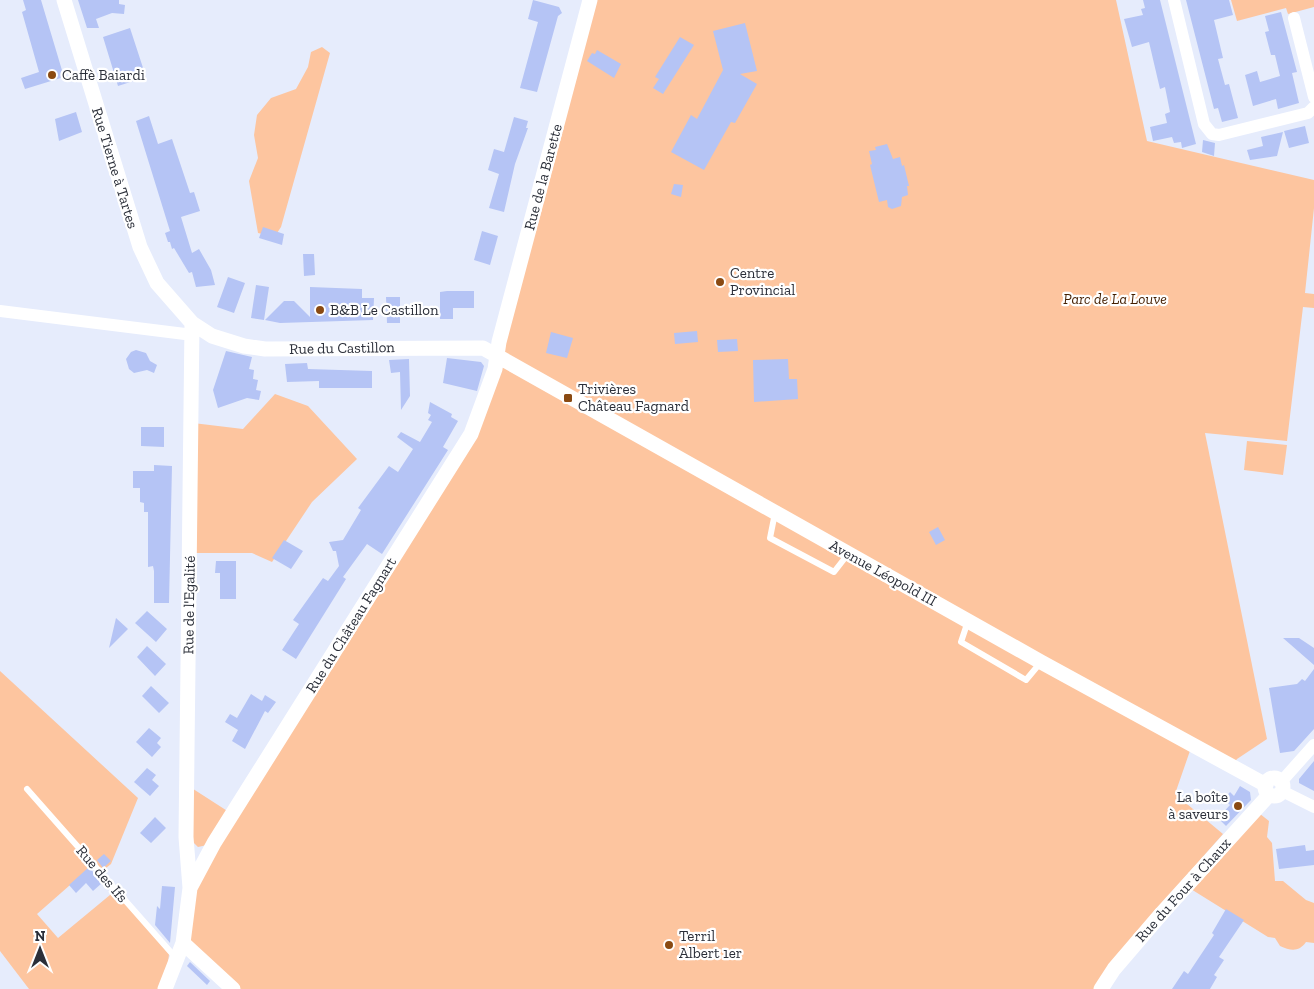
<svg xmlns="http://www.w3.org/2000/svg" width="1314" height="989" viewBox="0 0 1314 989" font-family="'Zilla Slab',serif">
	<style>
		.green { fill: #fdc59f }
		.building { fill: #b5c4f5 }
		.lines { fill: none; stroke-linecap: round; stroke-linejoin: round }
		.service { stroke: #fff; stroke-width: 6 }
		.minor { stroke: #fff; stroke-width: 12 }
		.tertiary { stroke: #fff; stroke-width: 15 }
		.poi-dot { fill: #8a4a12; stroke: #fff; stroke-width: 2 }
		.labels { text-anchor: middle; stroke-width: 4.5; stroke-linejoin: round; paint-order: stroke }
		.poi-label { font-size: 15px; fill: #2b2f39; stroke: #fff; text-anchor: start }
		.street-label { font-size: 15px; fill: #2b2f39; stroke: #fff }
		.park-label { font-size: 15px; font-style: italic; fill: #441f00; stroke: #fff }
	</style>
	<rect width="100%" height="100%" fill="#e6ecfc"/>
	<path class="green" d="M591,0H1116L1147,141L1314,180V208L1305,293L1314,294V308L1303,307L1287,441L1205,433L1267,739L1237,759L1232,766L1192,745L1175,794L1223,834L1178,885L1101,989H233L183,943L207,845L198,847L192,841L187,785L232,814L471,434Z
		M1231,0H1314V7L1288,14L1286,8L1237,21Z
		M322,47L330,53L281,227L277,233L267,235L258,233L249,181L258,158L254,135L257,115L271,98L296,89L308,67L311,52Z
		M275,394L308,406L357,459L312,502L272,562L252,553H190L193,423L243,429Z
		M1247,441L1287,445L1283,475L1244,470Z
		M0,671L138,798L111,864L101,872L94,864L37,914L58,938L116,890L169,954L165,989H29L0,951Z
		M1255,810L1269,821L1267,837L1272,843L1275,881H1283L1306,900L1314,903V943L1306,942C1299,952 1291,951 1280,946L1275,938L1268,937L1186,886Z"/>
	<path class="building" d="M23,0H41L64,77L25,89L21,78L39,72L22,12L26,10Z
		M78,0H119V4L125,5L124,14L112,13L96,19L99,28H87Z
		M533,0L559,7L562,13L558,16L537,92L520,88L538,22L528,19Z
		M1143,0H1160L1196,144L1182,148L1181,142L1174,143L1172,137L1153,141L1150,127L1167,123L1165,114L1170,112L1165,87L1160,89L1149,42L1132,47L1124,19L1143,15L1141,9L1145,8Z
		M1186,0H1229L1233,15L1214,20L1223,58L1218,59L1225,85L1229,84L1238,118L1222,122L1218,108L1214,109Z
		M1281,12L1297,72L1292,73L1299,103L1278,109L1276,99L1253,106L1245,75L1257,71L1260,82L1280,76L1275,55H1271L1265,32L1269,31L1265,16Z
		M745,23L757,71L740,74L757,84L735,123L731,122L704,170L671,152L691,115L697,119L723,70L713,31Z
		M130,28L146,77L118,86L103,37Z
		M680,37L694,45L663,94L653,88L659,79L655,77Z
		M597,50L621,64L614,78L587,61L592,53L595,54Z
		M76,112L82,132L59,141L55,119Z
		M149,116L158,144L172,139L190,193L194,192L200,211L181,217L192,253L199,249L211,270L215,285L196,287L192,272L189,273L174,248L172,249L170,242H168L165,233L170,231L136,121Z
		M514,117L528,121L526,128H528L515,164L504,212L489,208L499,174L488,170L494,149L504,152Z
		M1305,126L1309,143L1289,148L1284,131Z
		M1283,132L1277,156L1250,160L1247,150L1263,146L1261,137Z
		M1203,140L1215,143L1214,156L1202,152Z
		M887,144L893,159L900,157L902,166L904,165L909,186H907L908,195L902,197L901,206L892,209L888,207L887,200L879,202L870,165L872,164L869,151L876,150L875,147Z
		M674,184L683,185L681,197L671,194Z
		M263,227L284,234L282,245L259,238Z
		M482,231L498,236L490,265L474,260Z
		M303,254H314L315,275L304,276Z
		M228,277L245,283L234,313L217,307Z
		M256,285L269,287L264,320L251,318Z
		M310,287L362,289V298H374L373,320L280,323L265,320L284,301H294L310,317Z
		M447,291H474V308H453V319H440V292Z
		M386,297H400V323H387Z
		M697,331L698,342L675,344L674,333Z
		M551,332L573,338L567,358L546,353Z
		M737,339L738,351L718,352L717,340Z
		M136,350L146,353L150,361L157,365L154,373L147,370L134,373L129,369L126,359L131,352Z
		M226,351L252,357L249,369L254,370L253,379L258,380L256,390L261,391L259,400L247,398L218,408L213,390Z
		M447,358L481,362L484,366L477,391L443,383Z
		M409,359L410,396L401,410L400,372L391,373L389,360Z
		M788,359L789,379H797L798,399L754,402L753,360Z
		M307,363L308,369L372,371V388H319V381L287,382L285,364Z
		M430,402L452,414L451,417L458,421L443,447L448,450L382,554L367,544L343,577L346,579L296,659L282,650L299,624L293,620L323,578L328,581L339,566L336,551H333L329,542L343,540L361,510L358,508L389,466L398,472L413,449L397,437L401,432L420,442L432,422L428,420L431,415L428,413Z
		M141,427H164V447L141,446Z
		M154,465L172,466L169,603H154V571L153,566L148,567V512H144V503L140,502V488H133V471H154Z
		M938,527L945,540L936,545L929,532Z
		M284,540L303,551L291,569L272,558Z
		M216,561H236V599H220V573H215Z
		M147,611L167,629L156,642L135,623Z
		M116,618L128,629L109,648Z
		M1283,638H1299L1314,648V665Z
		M147,646L166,664L155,676L137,657Z
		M1314,669V729L1294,751L1280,753L1269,688L1297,684L1302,679L1305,681Z
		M151,686L169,703L159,713L142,696Z
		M251,694L262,701L265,695L276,702L268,713L265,711L245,749L232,741L238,730L225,722L230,714L237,718Z
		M149,728L161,738L157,743L161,747L152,757L136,742Z
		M1314,761V791L1299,783V779Z
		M147,768L156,775L152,780L159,786L150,796L134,782Z
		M1240,786L1250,792L1251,800L1226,826L1218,818L1230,805L1224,799L1230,792L1234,796Z
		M155,817L166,828L151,843L140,833Z
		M1305,845L1306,851L1314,850V865L1279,869L1276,849Z
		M104,854L111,861L103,868L97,860Z
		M89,867L102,883L93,891L86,883L76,893L69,885Z
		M162,886L175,887L170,943L155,925L157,906L160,909Z
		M1226,909L1244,920L1219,957L1224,960L1214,975L1217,977L1210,989H1172L1184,971L1188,974L1214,935L1212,933Z
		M190,962L210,981L207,985L187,966Z"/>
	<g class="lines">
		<path class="service" d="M775,513L770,538L834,572L848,554
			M968,621L961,642L1026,680L1041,662
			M27,789L176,958"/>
		<path class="minor" d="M1174,0L1204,124L1212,134L1219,135L1308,113L1314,107
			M1294,18L1314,97
			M0,311L193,335
			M1281,782L1314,745
			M1282,791L1314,807"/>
		<path class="tertiary" d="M64,0L140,247L157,283L192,323L212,336L244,346L265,349L483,348L1041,662L1266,785
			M1265 787a9 9 0 1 1 18 0a9 9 0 1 1-18 0Z
			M190,888L214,843L471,434L495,369L499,342L590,0
			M183,943L233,989
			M165,989L183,943L190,888L186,837L192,323
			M1101,989L1114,969L1162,913L1269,795"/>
	</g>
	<g class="poi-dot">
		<circle cx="52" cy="75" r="5"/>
		<circle cx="720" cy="282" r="5"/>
		<circle cx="320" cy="310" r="5"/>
		<rect x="563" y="393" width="10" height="10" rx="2.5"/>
		<circle cx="1238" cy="806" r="5"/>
		<circle cx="669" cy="945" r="5"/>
	</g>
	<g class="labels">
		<g class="poi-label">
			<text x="62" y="80">Caffè Baiardi</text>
			<text x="730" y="278">Centre<tspan x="730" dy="17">Provincial</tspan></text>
			<text x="330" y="315">B&amp;B Le Castillon</text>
			<text x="578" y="394">Trivières<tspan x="578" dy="17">Château Fagnard</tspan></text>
			<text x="1228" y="802" text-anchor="end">La boîte<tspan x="1228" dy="17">à saveurs</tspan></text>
			<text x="679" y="941">Terril<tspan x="679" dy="17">Albert 1er</tspan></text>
		</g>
		<g class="street-label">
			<text transform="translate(115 168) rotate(73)" y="5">Rue Tierne à Tartes</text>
			<text transform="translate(543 177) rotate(-75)" y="5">Rue de la Barette</text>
			<text transform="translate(342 348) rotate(-1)" y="5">Rue du Castillon</text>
			<text transform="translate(883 573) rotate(29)" y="5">Avenue Léopold III</text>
			<text transform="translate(189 605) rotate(-89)" y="5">Rue de l'Egalité</text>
			<text transform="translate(351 625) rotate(-58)" y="5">Rue du Château Fagnart</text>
			<text transform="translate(102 874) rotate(49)" y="5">Rue des Ifs</text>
			<text transform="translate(1183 890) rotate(-48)" y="5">Rue du Four à Chaux</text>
		</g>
		<g class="park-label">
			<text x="1115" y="304">Parc de La Louve</text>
		</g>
	</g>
	<g transform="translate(40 949)" stroke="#ffffff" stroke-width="4" paint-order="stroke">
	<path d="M0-4L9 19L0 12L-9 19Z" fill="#2b2f39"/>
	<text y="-8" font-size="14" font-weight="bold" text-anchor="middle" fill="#2b2f39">N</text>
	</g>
</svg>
